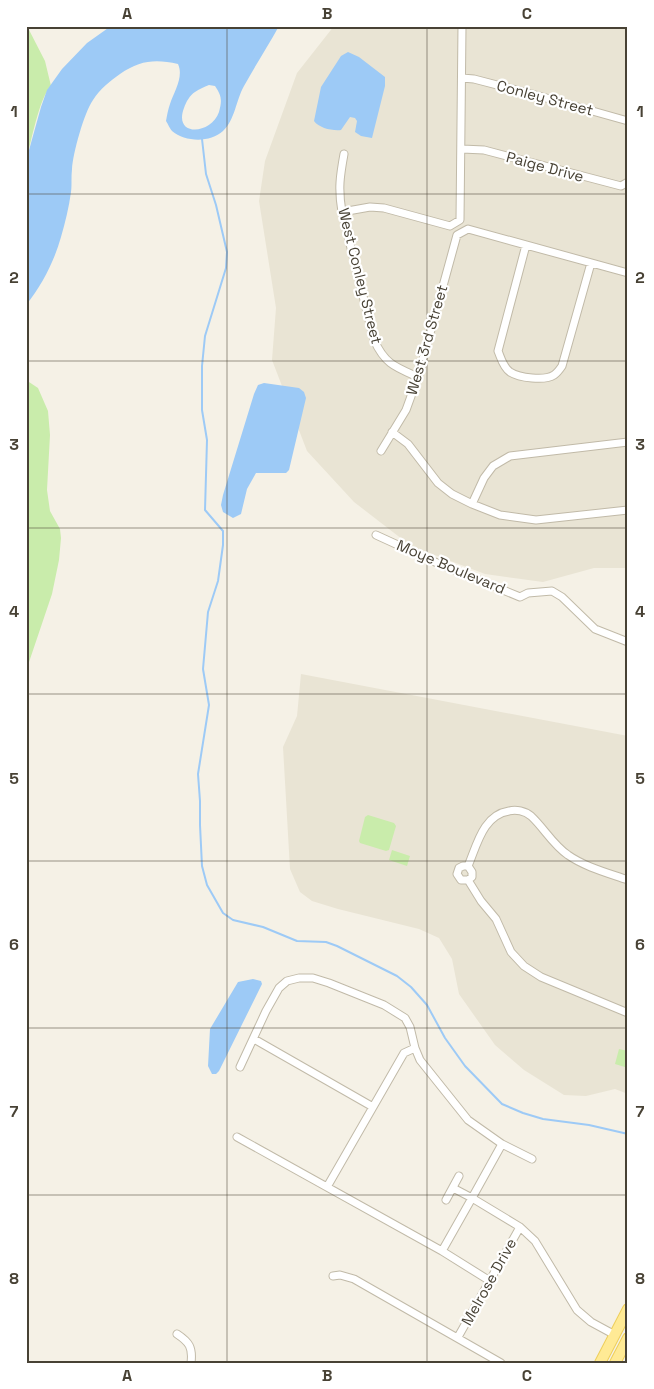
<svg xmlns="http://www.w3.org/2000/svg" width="654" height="1389" viewBox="0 0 654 1389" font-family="'Space Grotesk',sans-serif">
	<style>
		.residential { fill: #e9e4d4 }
		.green { fill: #c9ecab }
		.water { fill: #9dcaf6; fill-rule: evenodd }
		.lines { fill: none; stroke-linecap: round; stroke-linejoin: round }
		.stream { stroke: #9dcaf6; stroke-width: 2 }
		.minor-casing { stroke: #c1baa8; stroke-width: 9 }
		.primary-casing { stroke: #eecf5b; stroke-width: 12 }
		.minor { stroke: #fff; stroke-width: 7 }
		.primary { stroke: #ffea95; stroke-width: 10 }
		.grid { fill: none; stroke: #484235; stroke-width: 1; stroke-opacity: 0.55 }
		.labels { text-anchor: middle; stroke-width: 4.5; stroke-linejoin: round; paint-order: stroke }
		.street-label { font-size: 15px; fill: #484235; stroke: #fff }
		.neatline { fill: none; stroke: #484235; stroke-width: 2 }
		.grid-label { font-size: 16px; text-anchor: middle; font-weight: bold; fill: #484235 }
	</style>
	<rect width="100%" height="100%" fill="#f5f1e6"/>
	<path class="residential" d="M334,26H628V568H594L543,582L485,574L411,546L354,502L307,451L272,360L276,308L259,201L265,161L297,73Z
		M301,674L628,736V1094L615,1089L586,1096L564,1095L524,1070L495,1045L459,994L452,959L439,938L419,929L338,909L312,901L300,892L290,869L283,747L297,716Z"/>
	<path class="green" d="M27,26L45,61L51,86C39,98 31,143 26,161Z
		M26,380L38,388L48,411L50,435L47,490L50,511L60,529L61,538L59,560L52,594L26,671Z
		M368,815L394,823L396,826L389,850L386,851L360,843L359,841L365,817Z
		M392,850L410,856L407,866L389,860Z
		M619,1049L628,1051V1068L615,1064Z"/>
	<path class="water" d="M111,26H279C268,46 255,66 244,86C236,100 235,120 223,131C210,143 185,142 172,131C170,129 168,124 166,121C167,115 168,110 170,104C174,92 184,77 178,64C156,59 140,60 120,74C110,81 100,89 93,100C84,113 73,153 72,169C71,177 72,185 71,192C69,207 65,223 61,237C54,262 42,285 26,305V161L41,107L47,90L62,69L87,43ZM209,85L215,86C222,96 222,101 219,112C211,135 173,137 184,108C186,102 190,95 195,92C199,89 204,87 209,85Z
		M348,52L359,57L385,77V86L372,138L361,136L355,132L357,121L355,118L350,117L341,130C332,131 319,128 314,121L321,87L341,56Z
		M264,383L299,388L304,392L306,398L289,470L286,473H256L247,489L241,514L233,518L223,512L221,505L223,495L254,394L258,385Z
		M253,979L261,981L262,984L219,1071L216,1074H212L208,1066L210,1029L238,982Z"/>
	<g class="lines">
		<path class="stream" d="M202,139L206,174L216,205L227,252L226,268L205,336L202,366V410L207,440L205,510L223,531V545L218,581L208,612L203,669L209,705L198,774L200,801V825L202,866L207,885L223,913L233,920L263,927L297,941L326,942L337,946L397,976L411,987L427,1005L445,1038L465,1066L502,1104L523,1113L543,1119L589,1125L628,1134"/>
		<defs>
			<path id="minor" d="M462,78L474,79L532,94L628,121
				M462,149L484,150L621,186L628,182
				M344,154C340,176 338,189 342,212L374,340C385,364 395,367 418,377
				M342,212L370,207L384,208L450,226L460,220L462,26
				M526,245L498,351C501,358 503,367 510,372C519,378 545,381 554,375C557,373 560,369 562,366L591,263
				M392,432L408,444L438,483L452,494L472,504L500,515L536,520L628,510
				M381,451L406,410L418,377L457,235L468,229L628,273
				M472,504L484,478L493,466L510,456L628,442
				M376,535L435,562L520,597L528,593L552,591L562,597L595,629L628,642
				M468,866C477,845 483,815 509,811C516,809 525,811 531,816C544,828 553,845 568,855C585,867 608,873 628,880
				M468,866H463L459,868L457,874L461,880H468
				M468,866L472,872V877L468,880
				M468,880L481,901L496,919L511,952L524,966L541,977L628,1013
				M254,1039L373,1107L404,1053L415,1048
				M240,1067L266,1011L279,988L287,981L299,978H313L329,983L384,1005L405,1018L410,1027L415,1048L420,1060L468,1120L502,1144
				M237,1137L442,1251
				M532,1159L502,1144L472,1198L520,1227L535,1241L577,1310L591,1322L615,1335
				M327,1187L373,1107
				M453,1188L472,1198L442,1251L490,1281
				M446,1200L459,1176
				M333,1276L340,1275L354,1279L501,1363
				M177,1334C189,1342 193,1347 191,1363
				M458,1337L520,1227"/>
			<path id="primary" d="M600,1363L628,1309
				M615,1363L628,1338"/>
		</defs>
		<use href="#minor" class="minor-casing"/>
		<use href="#primary" class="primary-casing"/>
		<use href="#minor" class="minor"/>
		<use href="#primary" class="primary"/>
	</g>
	<path class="grid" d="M227,26V1363M427,26V1363M26,194H628M26,361H628M26,528H628M26,694H628M26,861H628M26,1028H628M26,1195H628"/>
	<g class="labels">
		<g class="street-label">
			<text transform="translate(545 98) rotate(15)" y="5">Conley Street</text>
			<text transform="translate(545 167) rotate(15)" y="5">Paige Drive</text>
			<text transform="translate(360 276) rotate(76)" y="5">West Conley Street</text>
			<text transform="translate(427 340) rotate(-74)" y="5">West 3rd Street</text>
			<text transform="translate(451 567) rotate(23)" y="5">Moye Boulevard</text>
			<text transform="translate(489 1282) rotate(-61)" y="5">Melrose Drive</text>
		</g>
	</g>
	<rect width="654" height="1389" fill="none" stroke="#ffffff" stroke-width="55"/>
	<rect x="28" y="28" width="598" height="1334" class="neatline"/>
	<g class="grid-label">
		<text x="127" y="19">A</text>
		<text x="327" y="19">B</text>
		<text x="527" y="19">C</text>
		<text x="14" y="117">1</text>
		<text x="640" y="117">1</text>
		<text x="14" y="283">2</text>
		<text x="640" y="283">2</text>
		<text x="14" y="450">3</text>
		<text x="640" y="450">3</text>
		<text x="14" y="617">4</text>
		<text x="640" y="617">4</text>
		<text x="14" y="784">5</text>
		<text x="640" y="784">5</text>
		<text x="14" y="950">6</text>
		<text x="640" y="950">6</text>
		<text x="14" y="1117">7</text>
		<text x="640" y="1117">7</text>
		<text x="14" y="1284">8</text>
		<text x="640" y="1284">8</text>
		<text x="127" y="1381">A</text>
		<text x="327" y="1381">B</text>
		<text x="527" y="1381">C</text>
	</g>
</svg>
